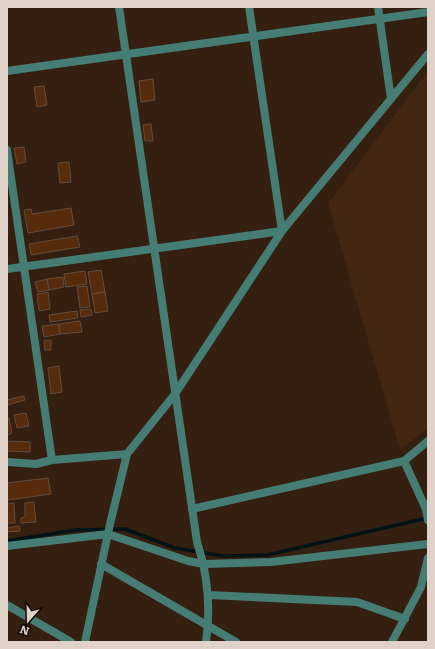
<svg xmlns="http://www.w3.org/2000/svg" width="435" height="649" viewBox="0 0 435 649" font-family="Literata,serif">
	<style>
		.built { fill: #412614 }
		.lines { fill: none; stroke-linecap: round; stroke-linejoin: round }
		.stream { stroke: #001314; stroke-width: 3.5 }
		.building { fill: #572c0c; stroke: #634b3c }
		.minor { stroke: #457d75; stroke-width: 8 }
	</style>
	<rect width="100%" height="100%" fill="#341f11"/>
	<path class="built" d="M428,71V428L400,450L328,203Z"/>
	<g class="lines">
		<path class="stream" d="M7,541L75,530L125,529L175,548L223,556L267,555L427,518"/>
	</g>
	<path class="building" d="M153,79L155,100L141,102L139,81Z
		M44,86L47,105L37,107L34,87Z
		M151,124L153,141H145L143,125Z
		M24,147L26,162L17,164L14,148Z
		M69,162L71,182L60,183L58,163Z
		M71,208L74,225L28,233L24,210L31,209L32,214Z
		M77,236L80,247L31,255L29,244Z
		M101,270L105,292L92,294L88,272Z
		M85,271L87,284L66,287L64,274Z
		M63,277L64,287L49,290L47,279Z
		M47,279L49,290L38,292L35,282Z
		M87,286L90,307L80,308L77,287Z
		M48,292L50,309L39,311L37,294Z
		M105,292L108,311L95,313L92,294Z
		M91,309L92,315L81,317L80,310Z
		M77,311L78,318L50,322L49,315Z
		M80,321L82,332L60,334L59,324Z
		M59,324L60,334L44,337L42,326Z
		M51,340V350H45L44,341Z
		M59,366L62,392L51,394L48,368Z
		M24,396L25,400L7,405V400Z
		M26,413L29,426L17,428L14,415Z
		M7,418H9L12,433L7,435Z
		M7,441L30,442V452L7,451Z
		M48,478L51,494L8,500L7,483Z
		M34,502L36,522L21,523V518L25,517V503Z
		M14,503L15,523H7V504Z
		M19,526L20,531L7,532V528Z"/>
	<g class="lines">
		<path class="minor" d="M119,7L197,542C208,575 211,607 206,642
			M378,7L391,99
			M7,71L428,12
			M7,150L52,460
			M7,269L282,231L249,7
			M404,461L426,509L428,520
			M7,462L36,464L52,460L127,454
			M192,509L404,461L428,441
			M7,546L108,534L188,561L204,564L271,562L428,544
			M101,564L236,642
			M209,595L357,602L405,619
			M7,605L71,642
			M85,642L110,524L127,454L175,394L282,231L428,54
			M392,642L421,587L428,558"/>
	</g>
	<rect width="435" height="649" fill="none" stroke="#e0d1c9" stroke-width="16"/>
	<g transform="translate(28 621) rotate(200)" stroke="#150b06" stroke-width="3" paint-order="stroke">
	<path d="M0-3L7 15L0 10L-7 15Z" fill="#e0d1c9"/>
	<text y="-6" font-size="11" font-weight="bold" text-anchor="middle" fill="#e0d1c9">N</text>
	</g>
</svg>
